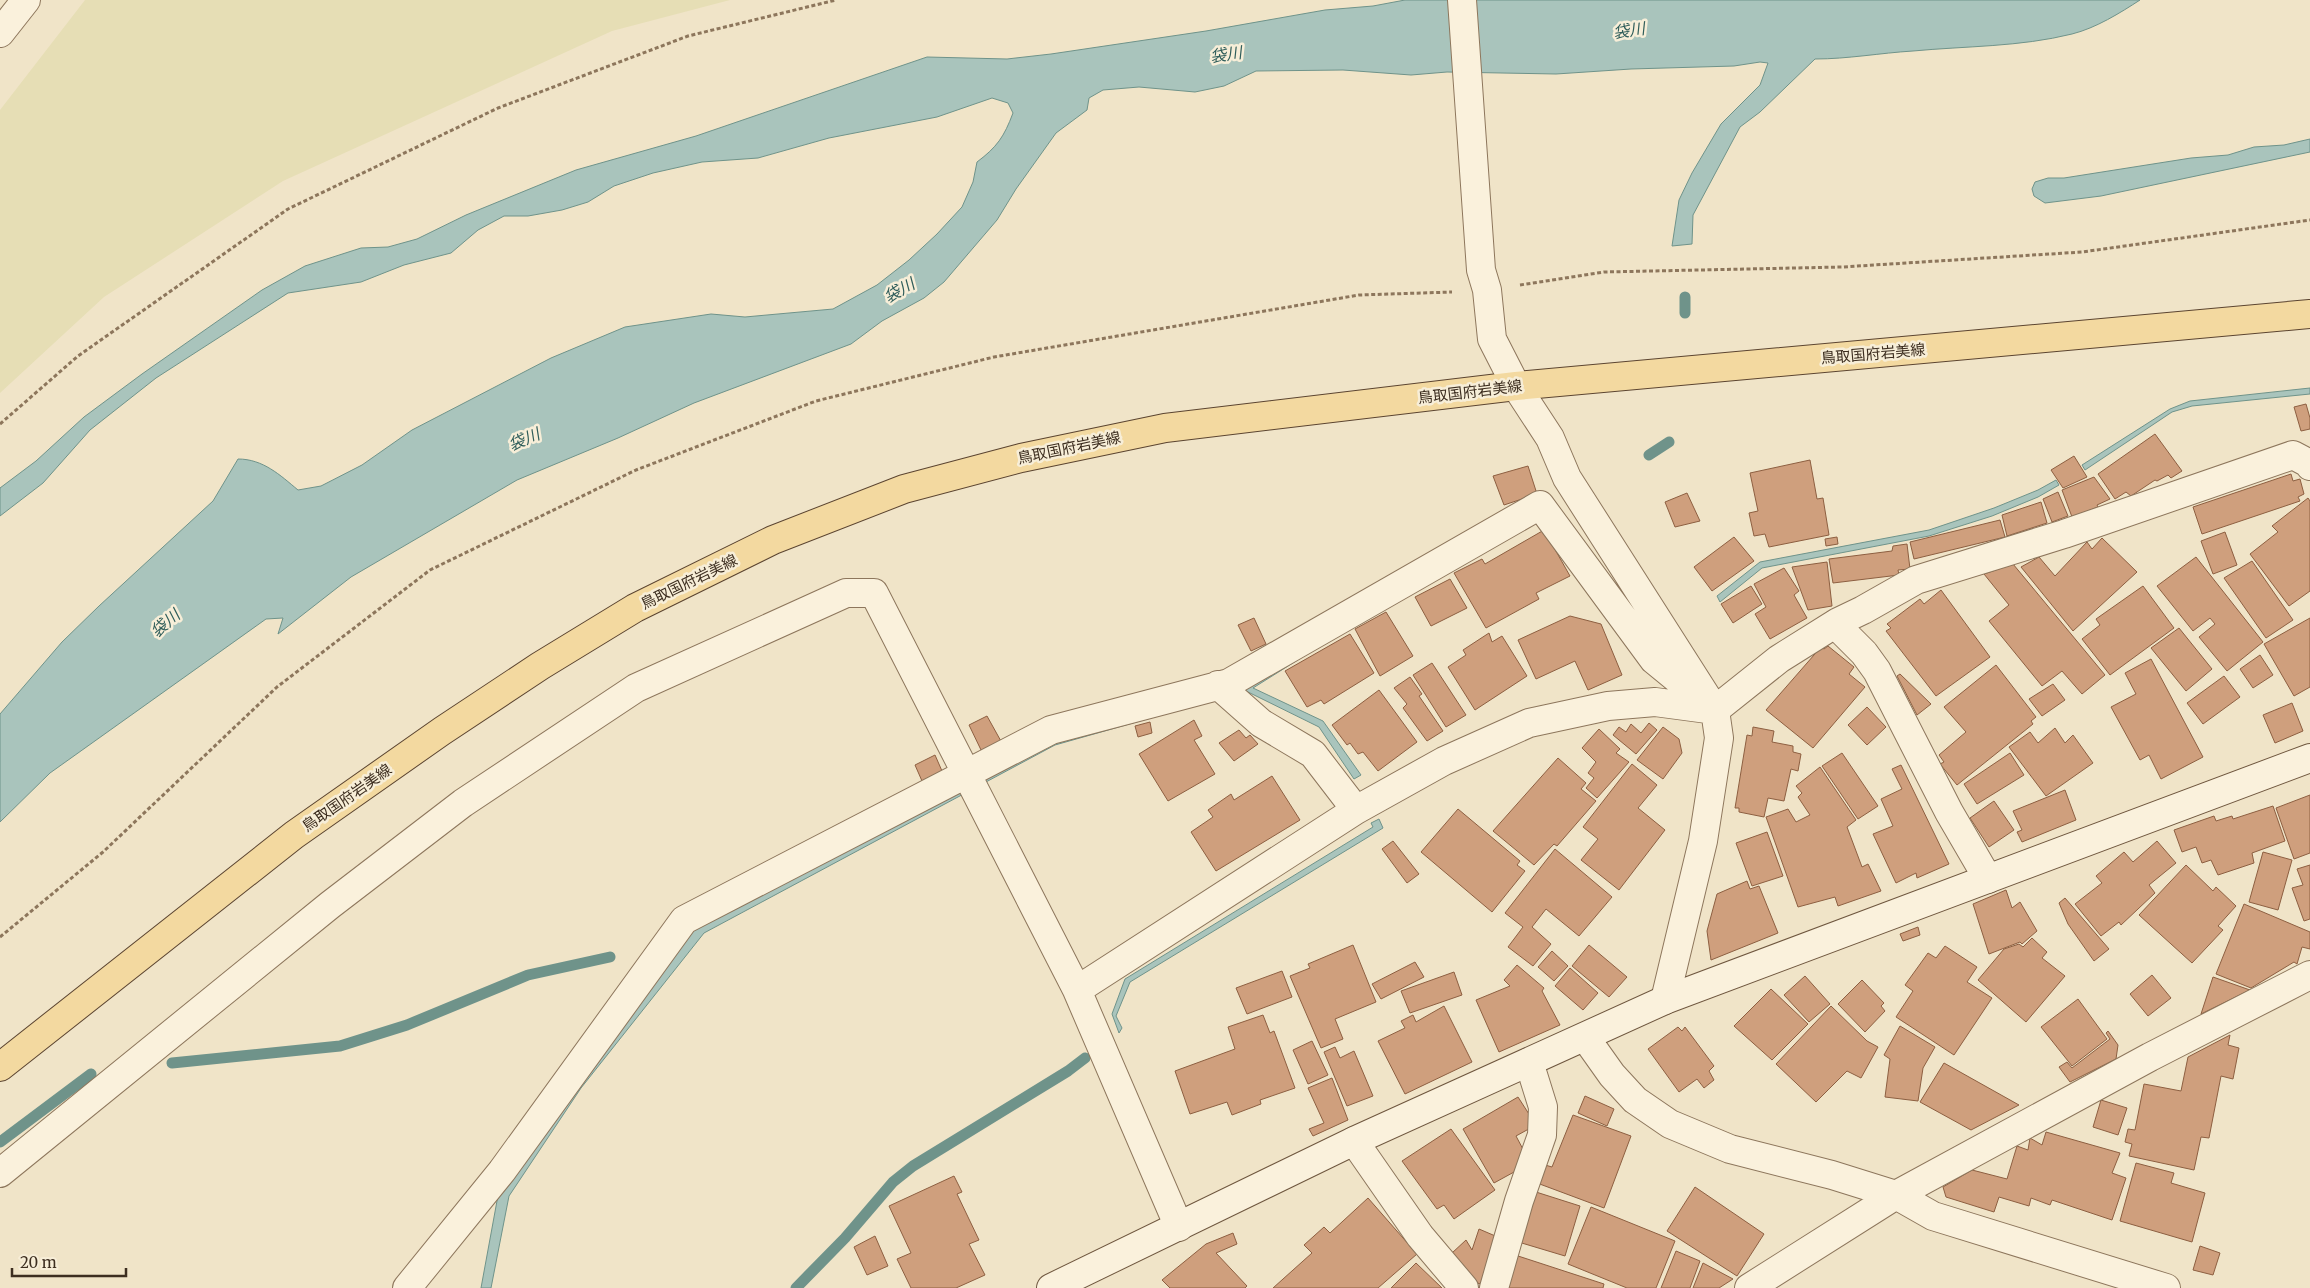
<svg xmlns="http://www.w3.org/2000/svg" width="2310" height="1288" viewBox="0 0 2310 1288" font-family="Merriweather,'Noto Sans JP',serif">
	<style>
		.farmland { fill: #e6deb5 }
		.water { fill: #a9c4bc; stroke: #6f938a }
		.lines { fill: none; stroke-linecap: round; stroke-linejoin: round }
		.stream { stroke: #6f938a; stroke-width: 11 }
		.building { fill: #cf9f7d; stroke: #8d5f41 }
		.street-casing { stroke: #8d765c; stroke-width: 30 }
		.secondary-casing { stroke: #6f573f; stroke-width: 30 }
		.primary-casing { stroke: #5b4430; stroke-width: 30 }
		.path { stroke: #8d765c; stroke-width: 3; stroke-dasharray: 4 2.5; stroke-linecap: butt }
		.street { stroke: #faf1dc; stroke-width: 28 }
		.secondary { stroke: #faf1dc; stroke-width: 28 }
		.primary { stroke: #f3d9a0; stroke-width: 28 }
		.labels { text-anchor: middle; stroke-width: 5; stroke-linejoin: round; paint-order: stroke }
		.street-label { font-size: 15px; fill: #3d2e20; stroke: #f7eed8 }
		.water-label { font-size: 16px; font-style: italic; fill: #2f5d5a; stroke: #f7eed8 }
	</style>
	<rect width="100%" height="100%" fill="#f0e4c8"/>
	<path class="farmland" d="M85,0H730L612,31L283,181L104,297L0,393V110Z"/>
	<path class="water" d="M1405,0H2140C2120,13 2096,28 2072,34C2020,47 1966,46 1913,51C1880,53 1848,59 1815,59L1760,112L1740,127L1693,215L1692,244L1672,246L1679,200L1692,173L1721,124L1760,85L1768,63L1760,62L1734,66L1631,69L1556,74L1447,72L1411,75L1343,70L1256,71L1224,86L1195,92L1139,87L1103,90L1089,98L1087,110L1056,133L1016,189L997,220L944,282L924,298L882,321L851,344L694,403L618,438L517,480L351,577L278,634L283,618L266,619L50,773L0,822V714L62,642L99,606L213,501L238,459C263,459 280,475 298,490L321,486L362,465L412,430L551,358L625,327L711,314L745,317L833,309L877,285L909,260L937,234L962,207L973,182L977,162C997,147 1004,137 1013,113L1008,103L992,98L937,117L829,138L758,158L702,162L653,173L614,186L588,202L562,210L528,216H504L478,230L451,253L404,265L361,282L288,293L156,378L90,430L43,483L0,516V488L36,461L84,417L142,374L262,290L305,266L361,248L388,247L417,239L466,215L576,170L696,136L927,57L1007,59L1051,54L1206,31L1325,10L1373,6Z
		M2310,139V152L2101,196L2045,203L2034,196L2032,189L2035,182L2048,178H2064L2191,158L2228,155L2254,147L2284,145Z
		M2310,388V394L2192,406L2172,412L2085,470L2082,465L2170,409L2190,401Z
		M2056,480L2059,485L2038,497L1992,516L1929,536L1762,568L1720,602L1717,596L1760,562L1929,530L1994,508L2038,490Z
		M1320,646L1253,688L1323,721L1361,775L1354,779L1319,727L1248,692L1241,691Z
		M1186,708L1055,745L704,933L581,1088L509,1196L491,1288H481L499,1190L698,921L1048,742Z
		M1379,819L1383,828L1130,982L1116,1016L1122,1028L1119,1033L1112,1014L1125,979L1373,827L1371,823Z"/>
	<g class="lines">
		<path class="stream" d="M1685,297V313
			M1649,455L1669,442
			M172,1063L340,1046L407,1025L528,975L610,957
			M0,1142L91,1074
			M796,1288L845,1238L893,1182L913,1166L1068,1071L1085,1058"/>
	</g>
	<path class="building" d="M2306,404L2310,418V429L2301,431L2294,407Z
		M2155,434L2182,471L2171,478L2168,475L2157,481L2155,480L2131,496L2126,492L2115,499L2098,474Z
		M2074,456L2087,477L2063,488L2051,470Z
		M1810,460L1817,499L1823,498L1829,535L1769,547L1765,534L1754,536L1749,513L1758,511L1750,473Z
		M1528,466L1537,494L1504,505L1493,476Z
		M2291,474L2293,481L2300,479L2304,494L2298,497L2300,501L2202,534L2193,507Z
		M2094,477L2110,499L2097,505L2098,507L2072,517L2062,490Z
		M2058,492L2068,516L2052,522L2043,499Z
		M1687,493L1700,521L1675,527L1665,502Z
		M2308,498L2310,501V591L2289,606L2250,554L2278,532L2272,526Z
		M2041,502L2047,523L2007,536L2002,515Z
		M2000,520L2005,537L1914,559L1910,542Z
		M1544,530L1570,576L1536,593L1539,599L1486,628L1454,573L1482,559L1485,564Z
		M2225,532L2237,565L2213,574L2201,541Z
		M1734,537L1754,561L1712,591L1694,567Z
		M1837,537L1838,544L1826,546L1825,539Z
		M2102,538L2137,572L2073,631L2021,567L2039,557L2055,576L2087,542L2092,549Z
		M1907,544L1910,569L1898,570L1899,575L1833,583L1829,559L1892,551L1893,546Z
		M2196,557L2263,642L2227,671L2199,637L2215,624L2210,618L2193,631L2157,586Z
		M2252,561L2293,620L2266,638L2224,578Z
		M1827,562L1832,606L1808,610L1792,567Z
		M2013,564L2105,675L2082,694L2062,671L2042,686L1989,621L2009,605L1984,574Z
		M1784,568L1799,591L1794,595L1807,618L1770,639L1755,614L1766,607L1754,584Z
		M1450,579L1467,608L1431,626L1415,597Z
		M1751,586L1762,604L1733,623L1721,604Z
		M2143,586L2174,628L2110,675L2082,639L2100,625L2096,619Z
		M1941,590L1990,657L1936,696L1886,631L1891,628L1887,624L1920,599L1924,604Z
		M1386,612L1413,656L1380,676L1355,629Z
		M1570,616L1601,624L1622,675L1588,690L1575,661L1536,679L1518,640Z
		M1254,618L1266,644L1251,651L1238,625Z
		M2310,618V687L2294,696L2264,644Z
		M2179,628L2212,669L2186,691L2151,648Z
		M1489,633L1492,642L1502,636L1527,676L1475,710L1448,667L1466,655L1463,650Z
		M1350,634L1374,673L1324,704L1321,700L1307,707L1285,671Z
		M1828,646L1854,667L1849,674L1865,687L1813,748L1766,710L1821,647L1824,649Z
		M2260,655L2273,675L2253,688L2240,669Z
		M2151,659L2203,757L2161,779L2149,755L2140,760L2111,707L2136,694L2125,673Z
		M1432,663L1466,715L1446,727L1413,675Z
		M1996,665L2036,717L2031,721L2033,724L1957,785L1940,764L1944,762L1939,755L1966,732L1944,707Z
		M1900,674L1931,704L1917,715L1897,676Z
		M2224,676L2240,697L2203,724L2187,703Z
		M1410,677L1422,694L1419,696L1443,731L1427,741L1403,708L1407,704L1394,688Z
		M2053,684L2065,700L2042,716L2029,699Z
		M1379,690L1417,742L1378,771L1363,752L1358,754L1350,743L1347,745L1332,725Z
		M2292,703L2303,731L2275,743L2263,715Z
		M1867,707L1886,727L1867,745L1848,725Z
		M987,716L1002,743L982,752L969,725Z
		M1194,720L1202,736L1194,740L1215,774L1168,801L1139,754Z
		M1150,722L1152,733L1138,737L1135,726Z
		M1649,723L1657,730L1636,754L1613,735L1619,727L1626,732L1631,724L1641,733Z
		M1663,727L1679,739L1682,753L1663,779L1637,760Z
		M1753,727L1774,731L1772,742L1793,746V752L1801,754L1798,771L1791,769L1784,801L1768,798L1764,817L1739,812V808H1735L1747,735L1752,736Z
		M2055,728L2065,743L2073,735L2093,763L2046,796L2009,747L2030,732L2038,743Z
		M1599,729L1620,749L1616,753L1629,762L1597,798L1586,788L1594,778L1588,773L1596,762L1582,748Z
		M1239,730L1246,738L1250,735L1258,744L1234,761L1219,743Z
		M1842,753L1878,806L1858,819L1822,766Z
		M2010,753L2024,775L1977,804L1964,784Z
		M935,755L942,771L922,781L915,765Z
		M1558,758L1586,783L1581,789L1596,801L1557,846L1554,844L1534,865L1493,831Z
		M1632,764L1657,785L1638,808L1665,830L1619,890L1581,860L1598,839L1583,827Z
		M1901,765L1949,864L1917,878L1916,873L1896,883L1873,834L1893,826L1881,799L1902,789L1892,769Z
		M1820,767L1856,820L1847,827L1862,867L1868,864L1881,891L1838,906L1835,897L1798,907L1766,817L1788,809L1796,822L1810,815L1798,797L1802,793L1796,786Z
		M1272,776L1300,820L1216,871L1191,832L1213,817L1208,810L1231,794L1234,800Z
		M2065,790L2076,820L2022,842L2017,832L2022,830L2013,811Z
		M2310,795V853L2294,859L2276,808Z
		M1994,801L2014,830L1989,847L1970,818Z
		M2273,806L2285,841L2252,853L2254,863L2218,875L2211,860L2202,863L2196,847L2182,852L2174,830L2214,816L2216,821L2232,816L2233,819Z
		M1458,809L1520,861L1517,865L1525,871L1492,912L1421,852Z
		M1767,832L1783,876L1752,886L1736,843Z
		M1393,841L1419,874L1407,883L1382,849Z
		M2157,841L2176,863L2149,885L2155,893L2121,925L2119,922L2101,936L2075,904L2102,883L2096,876L2124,852L2133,862Z
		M1555,849L1612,897L1579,936L1546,909L1532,927L1551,944L1533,966L1508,947L1523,927L1505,913Z
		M2263,852L2292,860L2278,910L2249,902Z
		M2186,865L2213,891L2216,887L2236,906L2218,926L2223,930L2192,963L2139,915Z
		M2310,865V919L2304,921L2292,888L2303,885L2297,869Z
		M1747,881L1750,889L1759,886L1778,933L1711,960L1707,931L1717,894Z
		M2006,890L2012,908L2020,902L2037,931L2022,944L2020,942L1989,954L1973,904Z
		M2065,898L2109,949L2094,961L2068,924L2059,903Z
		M2244,904L2310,932V949L2302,947L2297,964L2294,962L2251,988L2216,974Z
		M1918,927L1920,935L1903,941L1900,934Z
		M2032,938L2047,952L2042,958L2065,976L2026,1022L1978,980L2004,949L2019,944L2023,947Z
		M1353,945L1376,1002L1335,1019L1343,1039L1321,1048L1290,976L1310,968L1308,964Z
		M1589,945L1627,977L1609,997L1572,966Z
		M1945,946L1977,967L1967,982L1992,998L1954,1055L1896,1017L1913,991L1905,985L1928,953L1936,958Z
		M1552,951L1568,966L1554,981L1538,967Z
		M1415,962L1424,977L1381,999L1372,984Z
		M1517,965L1544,988L1542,991L1560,1025L1499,1052L1476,1000L1510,986L1504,980Z
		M1570,968L1598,993L1583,1010L1555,986Z
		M1282,971L1292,997L1247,1014L1236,988Z
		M1454,972L1462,995L1410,1013L1401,991Z
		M2152,975L2171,998L2148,1016L2130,994Z
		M1805,976L1830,1004L1809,1022L1784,995Z
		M2213,977L2250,990L2201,1014Z
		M1862,980L1884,1003L1881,1006L1885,1011L1865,1032L1838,1004Z
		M1771,989L1808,1024L1772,1060L1734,1026Z
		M2078,999L2107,1039L2072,1066L2041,1027Z
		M1444,1006L1472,1062L1405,1094L1378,1041L1405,1028L1401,1021L1413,1015L1416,1022Z
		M1831,1006L1867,1041L1878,1047L1861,1078L1847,1071L1816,1102L1776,1064Z
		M1263,1015L1270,1033L1274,1031L1295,1088L1260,1100L1261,1104L1232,1115L1227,1102L1190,1114L1175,1071L1235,1049L1228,1027Z
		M1900,1026L1935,1047L1923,1068L1918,1101L1885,1097L1890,1059L1884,1055Z
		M1678,1027L1682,1031L1685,1027L1714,1066L1709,1071L1714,1080L1704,1088L1697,1079L1679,1092L1648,1049Z
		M2108,1031L2118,1045L2116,1059L2070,1082L2059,1067L2067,1062L2072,1068L2110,1039L2106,1033Z
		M2230,1035L2228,1045L2239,1048L2233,1079L2221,1076L2209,1138L2201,1137L2194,1170L2129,1156L2132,1144L2125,1142L2128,1129L2135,1130L2144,1084L2181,1091L2188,1057Z
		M1312,1041L1328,1075L1308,1084L1293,1050Z
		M1335,1047L1340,1058L1354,1051L1373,1096L1347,1106L1324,1052Z
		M1944,1063L2019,1105L1971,1130L1920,1102Z
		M1332,1078L1348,1120L1313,1136L1309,1129L1324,1123L1308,1088Z
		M1585,1096L1614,1109L1607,1126L1578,1113Z
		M1518,1097L1536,1125L1516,1136L1525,1153V1166L1494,1183L1463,1129Z
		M2101,1100L2127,1108L2118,1135L2093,1127Z
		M1573,1115L1631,1136L1604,1208L1537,1183L1545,1165L1552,1167Z
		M1451,1129L1495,1190L1454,1219L1444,1205L1437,1209L1402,1161Z
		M2046,1132L2120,1153L2112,1173L2126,1178L2112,1220L2052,1200L2050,1205L2031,1198L2029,1206L1999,1197L1994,1212L1946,1197L1943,1187L1972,1170L2007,1179L2017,1146L2028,1150L2030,1138L2042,1145Z
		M2136,1163L2174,1173L2171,1183L2205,1193L2192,1242L2120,1221Z
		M954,1176L962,1192L957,1194L979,1240L969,1244L985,1275L956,1288H911L897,1259L911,1253L889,1206Z
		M1695,1187L1764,1234L1737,1276L1667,1231Z
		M1536,1192L1580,1206L1565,1256L1515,1241L1524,1214L1529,1216Z
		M1368,1198L1417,1254L1378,1288H1273L1312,1253L1304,1245L1324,1227L1330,1233Z
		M1591,1207L1675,1241L1656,1288H1627L1568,1264Z
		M1479,1229L1500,1238L1489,1277L1479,1284L1452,1253L1466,1240L1472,1250Z
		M1233,1233L1237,1244L1216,1253L1247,1286L1245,1288H1170L1162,1280L1206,1244Z
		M875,1236L888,1266L867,1275L854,1247Z
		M2200,1246L2220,1253L2213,1275L2193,1270Z
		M1676,1251L1700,1261L1690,1288H1661Z
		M1515,1255L1604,1284L1603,1288H1505Z
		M1416,1263L1442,1288H1391Z
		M1703,1263L1733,1279L1719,1288H1693Z"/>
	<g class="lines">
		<defs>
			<path id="street" d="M1462,0L1481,270L1487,290L1492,339L1516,386L1550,438L1567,478L1715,710L1719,738L1703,841L1665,1000
				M0,33L26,0
				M1835,624L1864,653L1877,671L1949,812L1988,879
				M1218,685L1261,723L1313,754L1356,810
				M1077,990L1356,810L1444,761L1529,723L1608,706L1655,702L1715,710L1779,659L1838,622L1863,610L1916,580L2064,534L2293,455L2308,463L2310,466
				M1585,1037L1612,1075L1635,1100L1670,1124L1730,1149L1832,1175L1896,1195L1933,1216L2166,1288
				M1354,1141L1420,1236L1464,1288
				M0,1173L330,905L463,803L636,688L846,593H874L1077,990L1179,1227
				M407,1288L502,1171L684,920L1051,730L1229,683L1540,505L1654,660L1715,710
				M1494,1288L1519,1201L1542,1135L1543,1107L1529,1062
				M1749,1288L1896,1195L2150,1057L2310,975"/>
			<path id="secondary" d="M1051,1288L1354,1141L1665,1000L2310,758"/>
			<path id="primary" d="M0,1067L294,835L442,731L540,666L635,608L773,540L904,489L1021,458L1165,428L1516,386L2310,314"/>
		</defs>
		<use href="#street" class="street-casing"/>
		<use href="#secondary" class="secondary-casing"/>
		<use href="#primary" class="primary-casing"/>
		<path class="path" d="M1520,285L1604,272L1842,267L2082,252L2310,220
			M0,424L78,356L288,209L498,108L688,36L836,0
			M0,937L103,852L277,687L430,570L636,470L816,401L994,357L1359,295L1452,292"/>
		<use href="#street" class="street"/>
		<use href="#secondary" class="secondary"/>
		<use href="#primary" class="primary"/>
	</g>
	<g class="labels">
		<g class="street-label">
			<text transform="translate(1873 354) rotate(-5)" y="5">鳥取国府岩美線</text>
			<text transform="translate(1470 392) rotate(-7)" y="5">鳥取国府岩美線</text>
			<text transform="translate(1069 448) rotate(-12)" y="5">鳥取国府岩美線</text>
			<text transform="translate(689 582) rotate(-26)" y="5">鳥取国府岩美線</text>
			<text transform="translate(347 798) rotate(-35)" y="5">鳥取国府岩美線</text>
		</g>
		<g class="water-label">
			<text transform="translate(1629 30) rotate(-8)" y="6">袋川</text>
			<text transform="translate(1226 54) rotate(-8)" y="6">袋川</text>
			<text transform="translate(899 290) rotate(-29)" y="6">袋川</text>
			<text transform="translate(524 439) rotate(-23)" y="6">袋川</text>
			<text transform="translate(165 623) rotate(-41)" y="6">袋川</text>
		</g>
	</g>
	<path d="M12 1268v8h114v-8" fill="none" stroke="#3d2e20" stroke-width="2.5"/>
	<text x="20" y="1268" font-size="15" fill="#3d2e20" stroke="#f7eed8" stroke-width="4" paint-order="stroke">20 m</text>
</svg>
